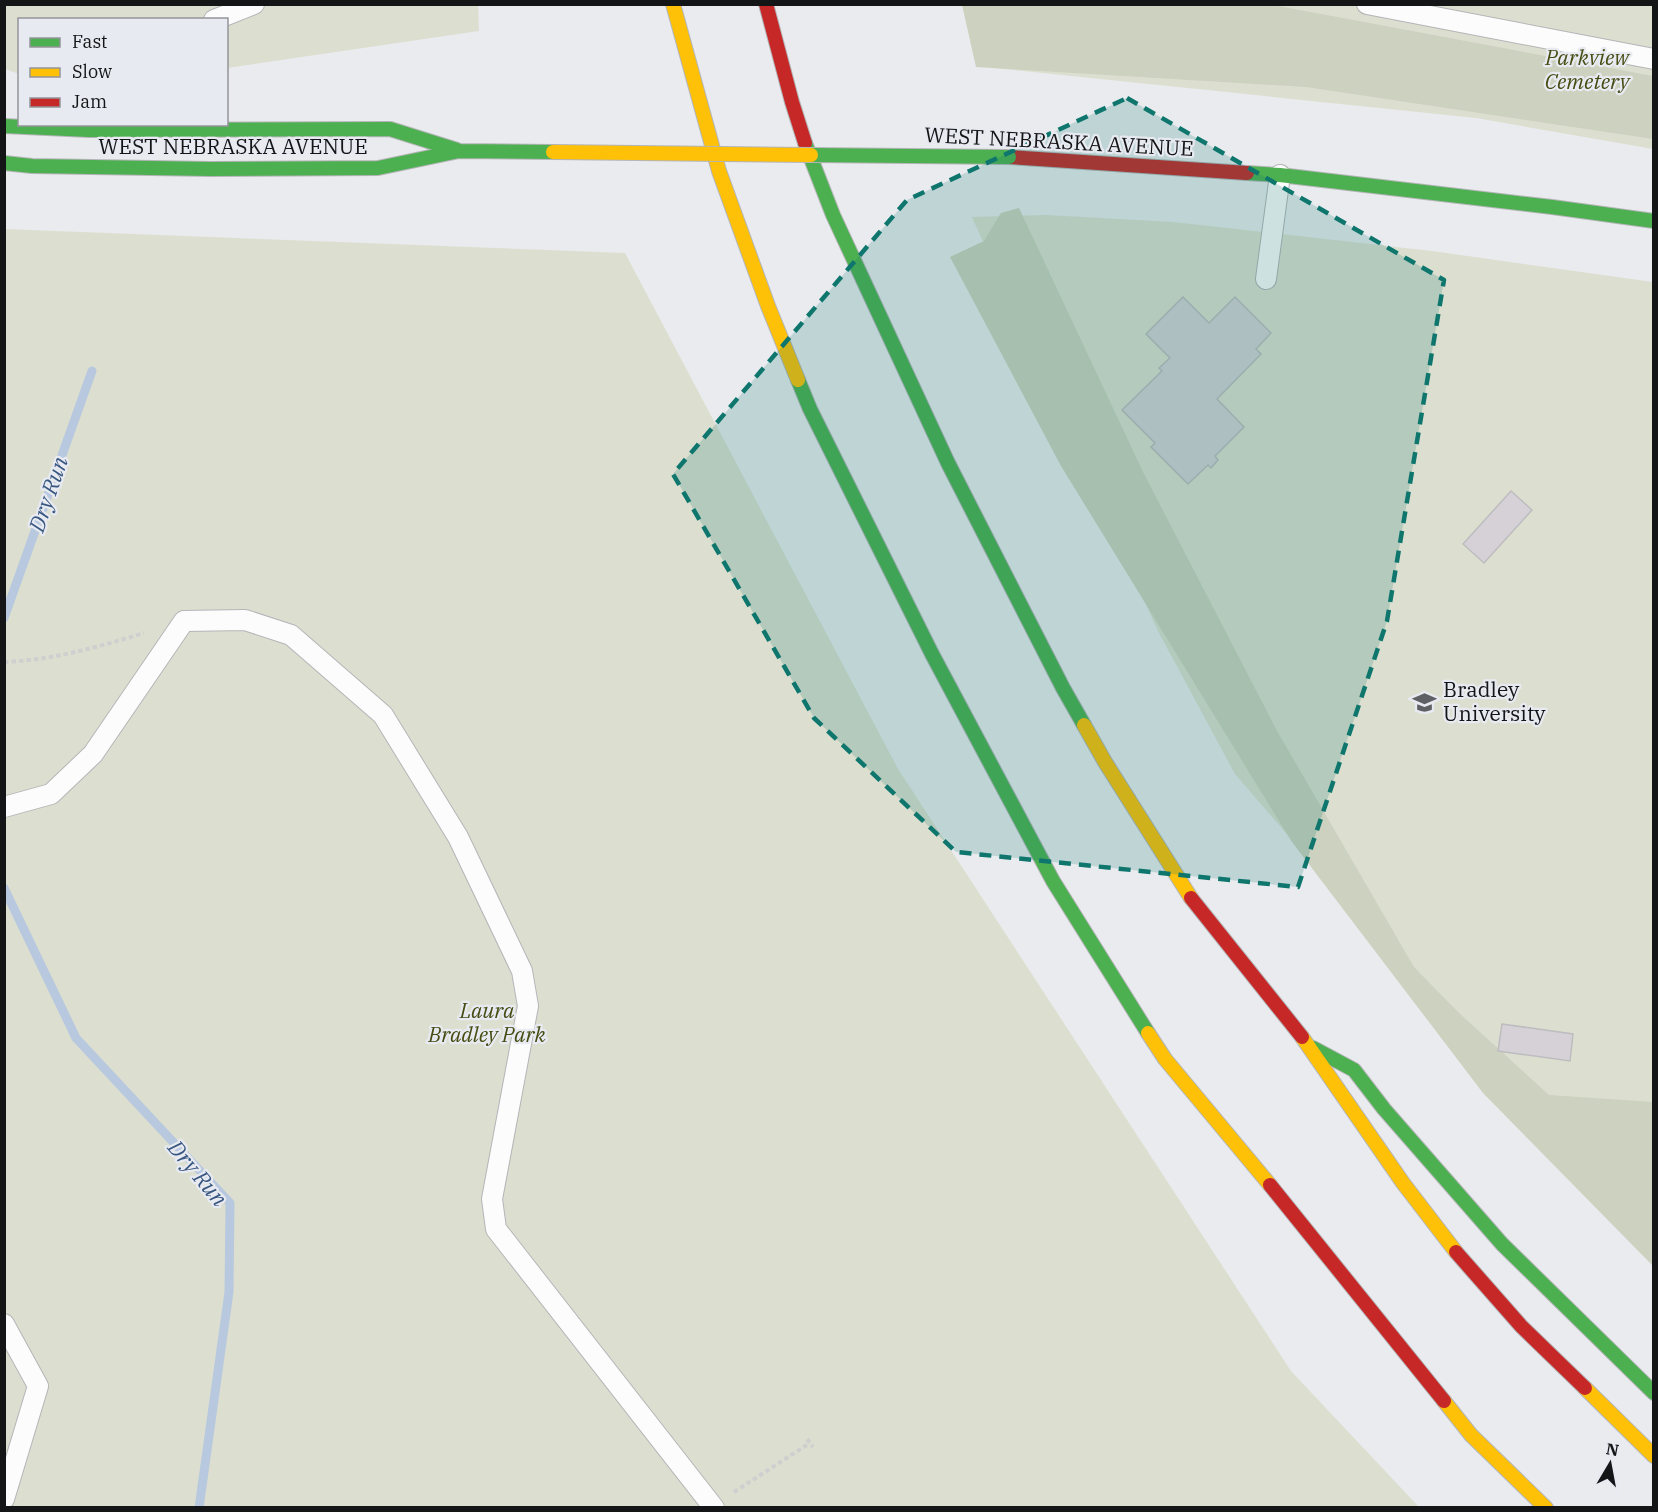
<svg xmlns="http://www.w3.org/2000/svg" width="1658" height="1512" viewBox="0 0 1658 1512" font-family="'IBM Plex Serif',serif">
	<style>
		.green { fill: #dcdfd0 }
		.forest { fill: #cdd1bf }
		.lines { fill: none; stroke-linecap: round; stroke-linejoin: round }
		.stream { stroke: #b8c8de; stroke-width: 9 }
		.building { fill: #d6d1d7; stroke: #bdbcbf; stroke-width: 1.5 }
		.lane-casing { stroke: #b4b5b7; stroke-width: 22 }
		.fast-casing { stroke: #b4b5b7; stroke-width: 16 }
		.slow-casing { stroke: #b4b5b7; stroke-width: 16 }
		.jam-casing { stroke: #b4b5b7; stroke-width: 16 }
		.path { stroke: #cfcfd0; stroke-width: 4; stroke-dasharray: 4.5 3; stroke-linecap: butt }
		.lane { stroke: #fcfcfd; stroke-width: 20 }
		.fast { stroke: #4caf50; stroke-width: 14 }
		.slow { stroke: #ffc107; stroke-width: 14 }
		.jam { stroke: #c62828; stroke-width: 14 }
		.fast-bridge-casing { stroke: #b4b5b7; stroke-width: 16; stroke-linecap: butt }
		.slow-bridge-casing { stroke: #b4b5b7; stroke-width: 16; stroke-linecap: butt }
		.fast-bridge { stroke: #4caf50; stroke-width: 14 }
		.slow-bridge { stroke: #ffc107; stroke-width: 14 }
		.marked { fill: #0f766e; fill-opacity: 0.2; stroke: #0f766e; stroke-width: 4.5; stroke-dasharray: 12 8; stroke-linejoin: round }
		.labels { text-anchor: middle; stroke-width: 4.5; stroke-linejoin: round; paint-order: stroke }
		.park-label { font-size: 21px; font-style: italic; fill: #464c12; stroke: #e8eaf1 }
		.street-label { font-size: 21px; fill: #141517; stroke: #e8eaf1 }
		.poi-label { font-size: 21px; fill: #141517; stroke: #e8eaf1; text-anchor: start }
		.water-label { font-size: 22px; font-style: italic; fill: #385781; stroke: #e8eaf1 }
	</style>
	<rect width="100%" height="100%" fill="#eaebef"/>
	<path class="green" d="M5,5H478L479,31L227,68L226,20H20L19,74L5,69Z
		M983,5H1653V149L1476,118L994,68Z
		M1046,215L1173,222L1432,251L1653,282V1238L1590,1185L1235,774L1158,631L972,217Z
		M5,229L625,253L898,769L1291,1371L1419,1507L5,1508Z"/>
	<path class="forest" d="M962,5H1273L1653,76V139L1306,87L976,67Z
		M1019,208L1144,474L1277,731L1414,967L1458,1012L1549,1095L1653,1102V1266L1483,1093L1292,842L1061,466L950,257L984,241L1001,213Z"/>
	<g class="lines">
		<path class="stream" d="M4,618L92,371
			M4,888L76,1038L230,1203L229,1292L199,1508"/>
	</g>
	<path class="building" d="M1183,297L1209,323L1235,297L1271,333L1256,349L1261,354L1217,399L1244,427L1215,456L1218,460L1211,468L1208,465L1188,484L1151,447L1155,443L1122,410L1162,371L1159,368L1170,358L1146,334Z
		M1511,491L1532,510L1484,563L1463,544Z
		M1502,1024L1573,1034L1570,1061L1498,1051Z"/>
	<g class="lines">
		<defs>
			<path id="lane" d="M1367,4L1654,59
				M214,20L254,4
				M1266,279L1280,175
				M4,807L51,794L93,754L184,621L245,620L291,635L383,715L458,837L522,971L528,1006L492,1199L496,1229L714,1508
				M4,1324L38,1386L4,1499"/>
			<path id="fast" d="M4,126L89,130L390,129L457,150
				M805,143L833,215L948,463L1063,688L1084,725
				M4,163L32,166L211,169L378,168L459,151L553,152
				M1247,173L1280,175L1552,207L1654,221
				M798,380L810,409L932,654L1053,881L1148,1033
				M1313,1048L1354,1070L1384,1109L1502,1244L1654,1393"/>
			<path id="slow" d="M673,4L719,171L768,306L798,380
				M1084,725L1105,762L1191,898
				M1148,1033L1165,1059L1270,1185
				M1302,1037L1403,1183L1456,1252
				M1585,1388L1654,1456
				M1444,1401L1471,1435L1546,1508"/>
			<path id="jam" d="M766,4L792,102L805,143
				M1009,157L1247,173
				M1191,898L1302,1037
				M1270,1185L1444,1401
				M1456,1252L1521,1326L1585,1388"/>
		</defs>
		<use href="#lane" class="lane-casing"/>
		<use href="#fast" class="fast-casing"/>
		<use href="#slow" class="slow-casing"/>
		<use href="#jam" class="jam-casing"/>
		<path class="path" d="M4,662C53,660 98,647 144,633
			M807,1439L813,1447
			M734,1492L810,1443"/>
		<use href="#lane" class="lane"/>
		<use href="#fast" class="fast"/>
		<use href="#slow" class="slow"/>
		<use href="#jam" class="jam"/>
		<defs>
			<path id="fast-bridge" d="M811,155L1009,157"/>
			<path id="slow-bridge" d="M553,152L811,155"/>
		</defs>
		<use href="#fast-bridge" class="fast-bridge-casing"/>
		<use href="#slow-bridge" class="slow-bridge-casing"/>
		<use href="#fast-bridge" class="fast-bridge"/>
		<use href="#slow-bridge" class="slow-bridge"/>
	</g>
	<path class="marked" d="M1127,98L1444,280L1387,621L1298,887L956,852L814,718L673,474L907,200Z"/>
	<defs>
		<symbol id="university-bare" viewBox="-9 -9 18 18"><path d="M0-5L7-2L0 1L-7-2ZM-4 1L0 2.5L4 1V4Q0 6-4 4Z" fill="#5f6063" stroke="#e8eaf1" stroke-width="2.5" paint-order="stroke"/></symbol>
	</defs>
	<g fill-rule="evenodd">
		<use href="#university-bare" x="1408" y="686" width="33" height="33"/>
	</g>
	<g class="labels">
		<g class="park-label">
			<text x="1587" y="65">Parkview<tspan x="1587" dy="24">Cemetery</tspan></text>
			<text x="487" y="1018">Laura<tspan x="487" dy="24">Bradley Park</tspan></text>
		</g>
		<g class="street-label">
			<text transform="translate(1059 142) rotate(3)" y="7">WEST NEBRASKA AVENUE</text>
			<text x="233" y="154">WEST NEBRASKA AVENUE</text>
		</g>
		<g class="poi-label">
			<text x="1443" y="697">Bradley<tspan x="1443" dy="24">University</tspan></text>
		</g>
		<g class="water-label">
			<text transform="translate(48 494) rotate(-71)" y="8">Dry Run</text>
			<text transform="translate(198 1173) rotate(50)" y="8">Dry Run</text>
		</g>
	</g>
	<rect width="1658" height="1512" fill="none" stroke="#141517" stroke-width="12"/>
	<rect x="18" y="18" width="210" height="108" fill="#e8eaf1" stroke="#93959a" stroke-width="1.5"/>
	<rect x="30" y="38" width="30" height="9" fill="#4caf50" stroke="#93959a" stroke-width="1.5"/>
	<text x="72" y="48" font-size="18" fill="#141517">Fast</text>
	<rect x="30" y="68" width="30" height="9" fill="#ffc107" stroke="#93959a" stroke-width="1.5"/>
	<text x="72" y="78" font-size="18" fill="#141517">Slow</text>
	<rect x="30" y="98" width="30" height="9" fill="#c62828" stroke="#93959a" stroke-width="1.5"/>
	<text x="72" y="108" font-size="18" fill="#141517">Jam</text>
	<g transform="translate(1610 1464) rotate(10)" stroke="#e8eaf1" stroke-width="4.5" paint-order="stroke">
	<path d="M0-4.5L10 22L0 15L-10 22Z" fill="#141517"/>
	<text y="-9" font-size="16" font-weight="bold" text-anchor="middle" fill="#141517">N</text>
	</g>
</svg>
